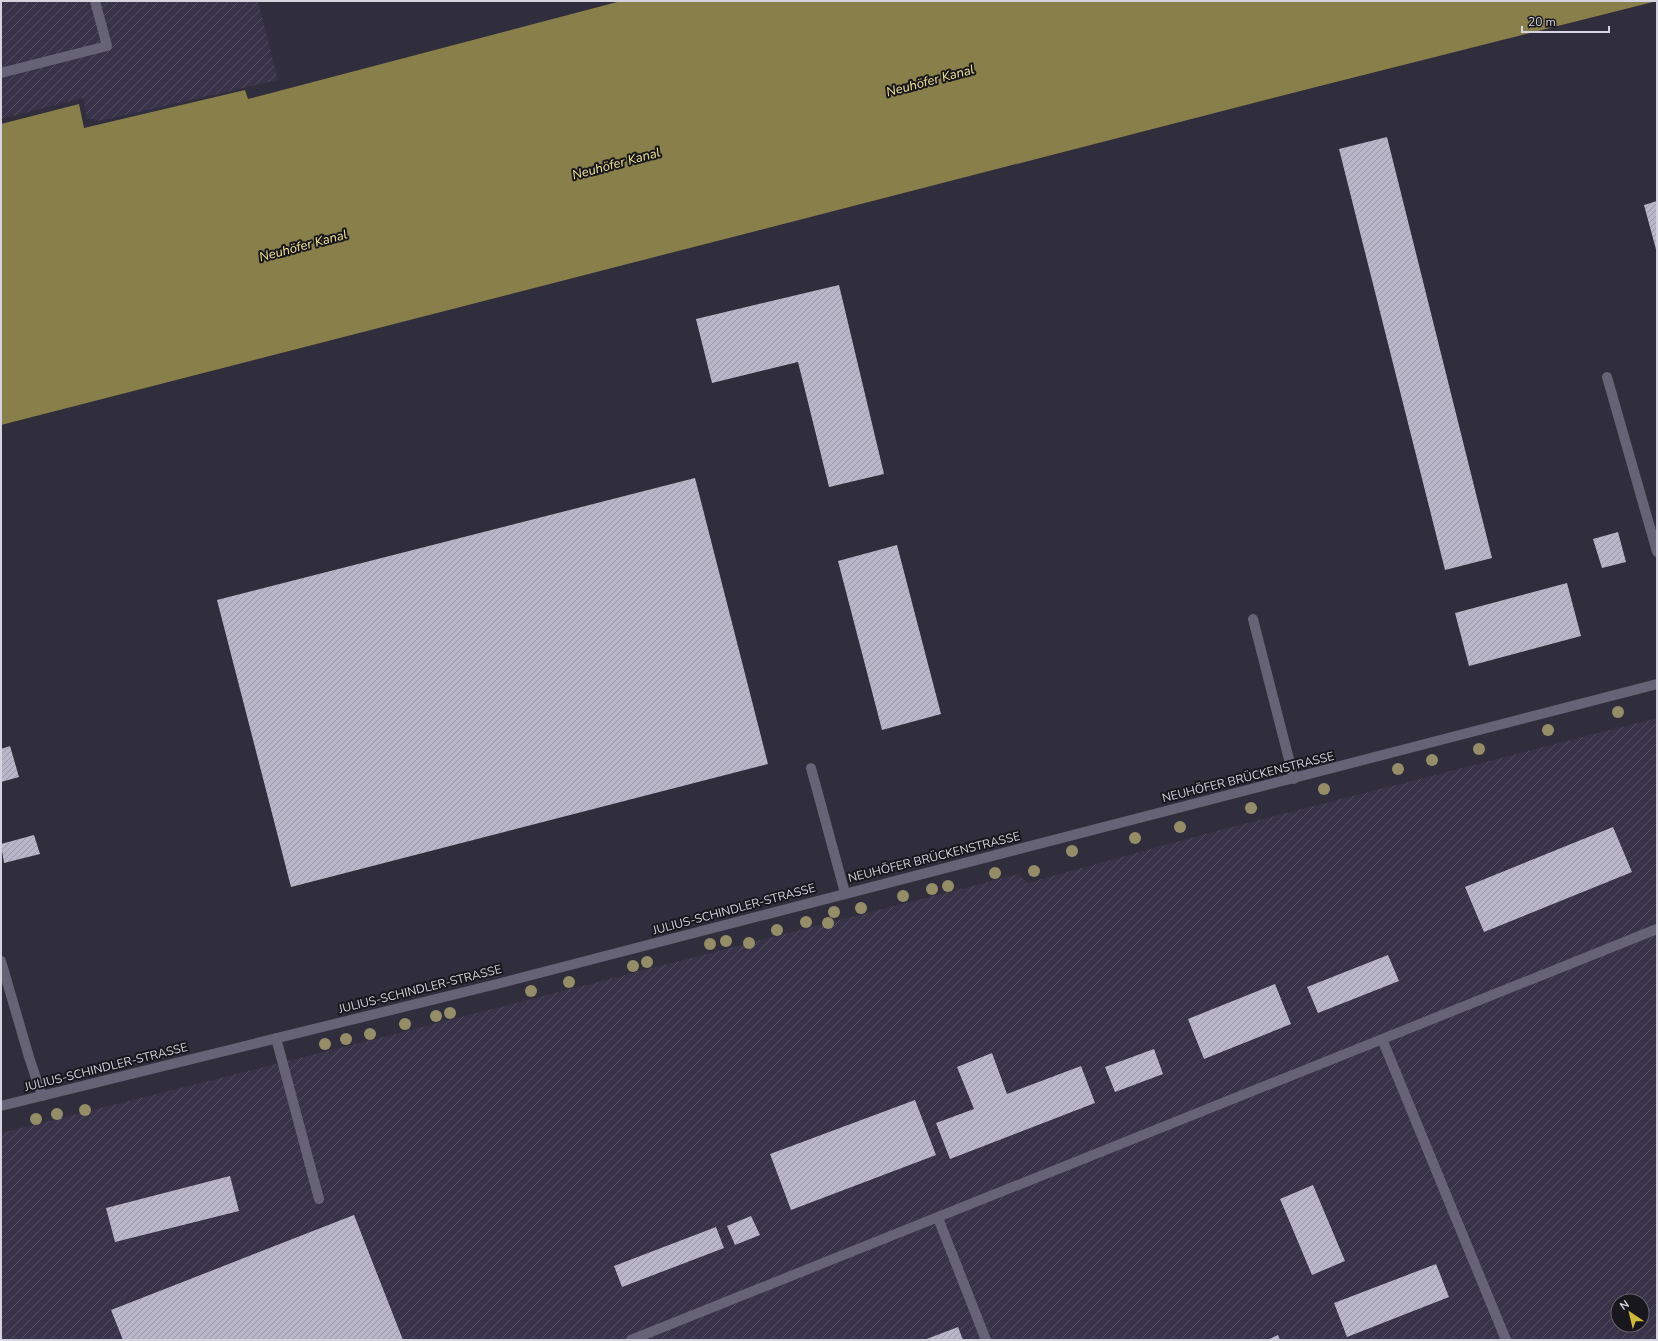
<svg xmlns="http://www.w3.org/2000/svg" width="1658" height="1341" viewBox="0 0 1658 1341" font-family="'Nunito Sans',sans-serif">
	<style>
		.industrial { fill: url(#industrial-furrows); fill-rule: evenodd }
		.water { fill: #887f4b }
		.building { fill: url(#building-hatch) }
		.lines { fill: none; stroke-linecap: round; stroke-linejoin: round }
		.lane { stroke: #676377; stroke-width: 10 }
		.street { stroke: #676377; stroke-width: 10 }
		.tree { fill: #958d67 }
		.labels { text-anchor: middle; stroke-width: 4; stroke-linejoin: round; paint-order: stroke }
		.street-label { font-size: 12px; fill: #d6d4de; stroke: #18171d }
		.water-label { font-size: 13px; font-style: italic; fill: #f2e594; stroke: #18171d }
	</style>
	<defs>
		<pattern id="industrial-furrows" width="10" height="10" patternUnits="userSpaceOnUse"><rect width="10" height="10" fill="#383348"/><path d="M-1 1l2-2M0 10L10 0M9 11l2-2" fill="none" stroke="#545062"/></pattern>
		<pattern id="building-hatch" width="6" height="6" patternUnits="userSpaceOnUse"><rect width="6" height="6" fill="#bab6c9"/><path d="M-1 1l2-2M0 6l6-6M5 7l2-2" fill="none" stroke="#9c98a8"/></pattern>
	</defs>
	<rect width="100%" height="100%" fill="#302d3c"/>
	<path class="industrial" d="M1,1H258L278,80L99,121L87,118L83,98L1,119Z
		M1657,718V1340H1V1133L379,1038L1019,874L1027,883L1216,831ZM1618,1301H1642V1325H1618Z"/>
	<path class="water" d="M621,1H1657L1320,86L1,425V124L79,104L84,128L245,90L248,99Z"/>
	<path class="building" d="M1387,137L1492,558L1445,570L1339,149Z
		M1657,201V253L1644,205Z
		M839,285L884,474L829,487L798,362L712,383L696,319Z
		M695,478L768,764L291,887L217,600Z
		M1618,532L1626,562L1602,568L1593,539Z
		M897,545L941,714L882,730L838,561Z
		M1567,583L1581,636L1469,666L1455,613Z
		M10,746L19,777L1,782V749Z
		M1613,827L1632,872L1484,932L1465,887Z
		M34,835L40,854L4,863L1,844Z
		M1388,955L1399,981L1318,1013L1307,987Z
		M1275,984L1291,1024L1204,1059L1188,1019Z
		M1154,1049L1163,1074L1115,1092L1105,1067Z
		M992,1053L1007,1094L1081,1066L1095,1103L950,1159L936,1123L974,1109L957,1067Z
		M915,1100L936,1155L791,1210L770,1154Z
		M230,1176L239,1211L115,1242L106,1208Z
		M1313,1185L1345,1261L1312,1275L1280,1199Z
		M354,1215L403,1340H123L111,1310Z
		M751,1216L760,1235L735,1245L727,1226Z
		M716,1227L724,1248L622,1287L614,1266Z
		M1436,1264L1449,1297L1347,1337L1334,1303Z
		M958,1327L963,1340H924Z
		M1278,1335L1280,1340H1267Z"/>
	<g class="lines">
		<path class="lane" d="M1,73L107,46L95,1
			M1607,377L1657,552
			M1253,619L1294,779
			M811,768L845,893
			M1,961L29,1057L42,1096
			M276,1038L319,1199
			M1382,1039L1506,1340
			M938,1218L986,1340
			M631,1340L1657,929"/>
		<path class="street" d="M1,1106L497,984L1657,684"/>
	</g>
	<g class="tree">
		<circle cx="1618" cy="712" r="6"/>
		<circle cx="1548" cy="730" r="6"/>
		<circle cx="1479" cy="749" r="6"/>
		<circle cx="1432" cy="760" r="6"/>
		<circle cx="1398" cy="769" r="6"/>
		<circle cx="1324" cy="789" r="6"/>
		<circle cx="1251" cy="808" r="6"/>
		<circle cx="1180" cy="827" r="6"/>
		<circle cx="1135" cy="838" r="6"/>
		<circle cx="1072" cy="851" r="6"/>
		<circle cx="1034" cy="871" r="6"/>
		<circle cx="995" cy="873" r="6"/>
		<circle cx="948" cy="886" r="6"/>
		<circle cx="932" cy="889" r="6"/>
		<circle cx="903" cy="896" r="6"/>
		<circle cx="861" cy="908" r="6"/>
		<circle cx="834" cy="912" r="6"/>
		<circle cx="806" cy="922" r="6"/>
		<circle cx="828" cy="923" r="6"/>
		<circle cx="777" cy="930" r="6"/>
		<circle cx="726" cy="941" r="6"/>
		<circle cx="749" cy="943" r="6"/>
		<circle cx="710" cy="944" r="6"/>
		<circle cx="647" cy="962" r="6"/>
		<circle cx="633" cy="966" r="6"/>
		<circle cx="569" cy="982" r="6"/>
		<circle cx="531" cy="991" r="6"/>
		<circle cx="450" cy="1013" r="6"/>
		<circle cx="436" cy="1016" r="6"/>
		<circle cx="405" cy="1024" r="6"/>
		<circle cx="370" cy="1034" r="6"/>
		<circle cx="346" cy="1039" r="6"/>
		<circle cx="325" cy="1044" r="6"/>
		<circle cx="85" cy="1110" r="6"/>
		<circle cx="57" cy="1114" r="6"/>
		<circle cx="36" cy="1119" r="6"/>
	</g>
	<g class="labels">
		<g class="street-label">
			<text transform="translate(1248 777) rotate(-14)" y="4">NEUHÖFER BRÜCKENSTRASSE</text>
			<text transform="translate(934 857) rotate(-14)" y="4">NEUHÖFER BRÜCKENSTRASSE</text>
			<text transform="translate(734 909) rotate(-15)" y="4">JULIUS-SCHINDLER-STRASSE</text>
			<text transform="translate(420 989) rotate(-14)" y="4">JULIUS-SCHINDLER-STRASSE</text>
			<text transform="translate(106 1067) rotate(-14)" y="4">JULIUS-SCHINDLER-STRASSE</text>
		</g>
		<g class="water-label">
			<text transform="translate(930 80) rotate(-15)" y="5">Neuhöfer Kanal</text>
			<text transform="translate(616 163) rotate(-15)" y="5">Neuhöfer Kanal</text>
			<text transform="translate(303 245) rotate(-15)" y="5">Neuhöfer Kanal</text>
		</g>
	</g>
	<rect width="1658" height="1341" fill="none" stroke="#d6d4de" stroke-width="4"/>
	<g transform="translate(1630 1313) rotate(325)"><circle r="19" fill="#18171d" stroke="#64636a"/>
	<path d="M0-3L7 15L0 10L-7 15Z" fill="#ccb938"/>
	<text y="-6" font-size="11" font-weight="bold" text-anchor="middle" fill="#d6d4de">N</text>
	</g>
	<path d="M1522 26v6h87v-6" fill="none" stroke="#d6d4de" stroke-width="2"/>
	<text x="1528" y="26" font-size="12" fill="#d6d4de" stroke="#18171d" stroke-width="3" paint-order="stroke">20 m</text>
</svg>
